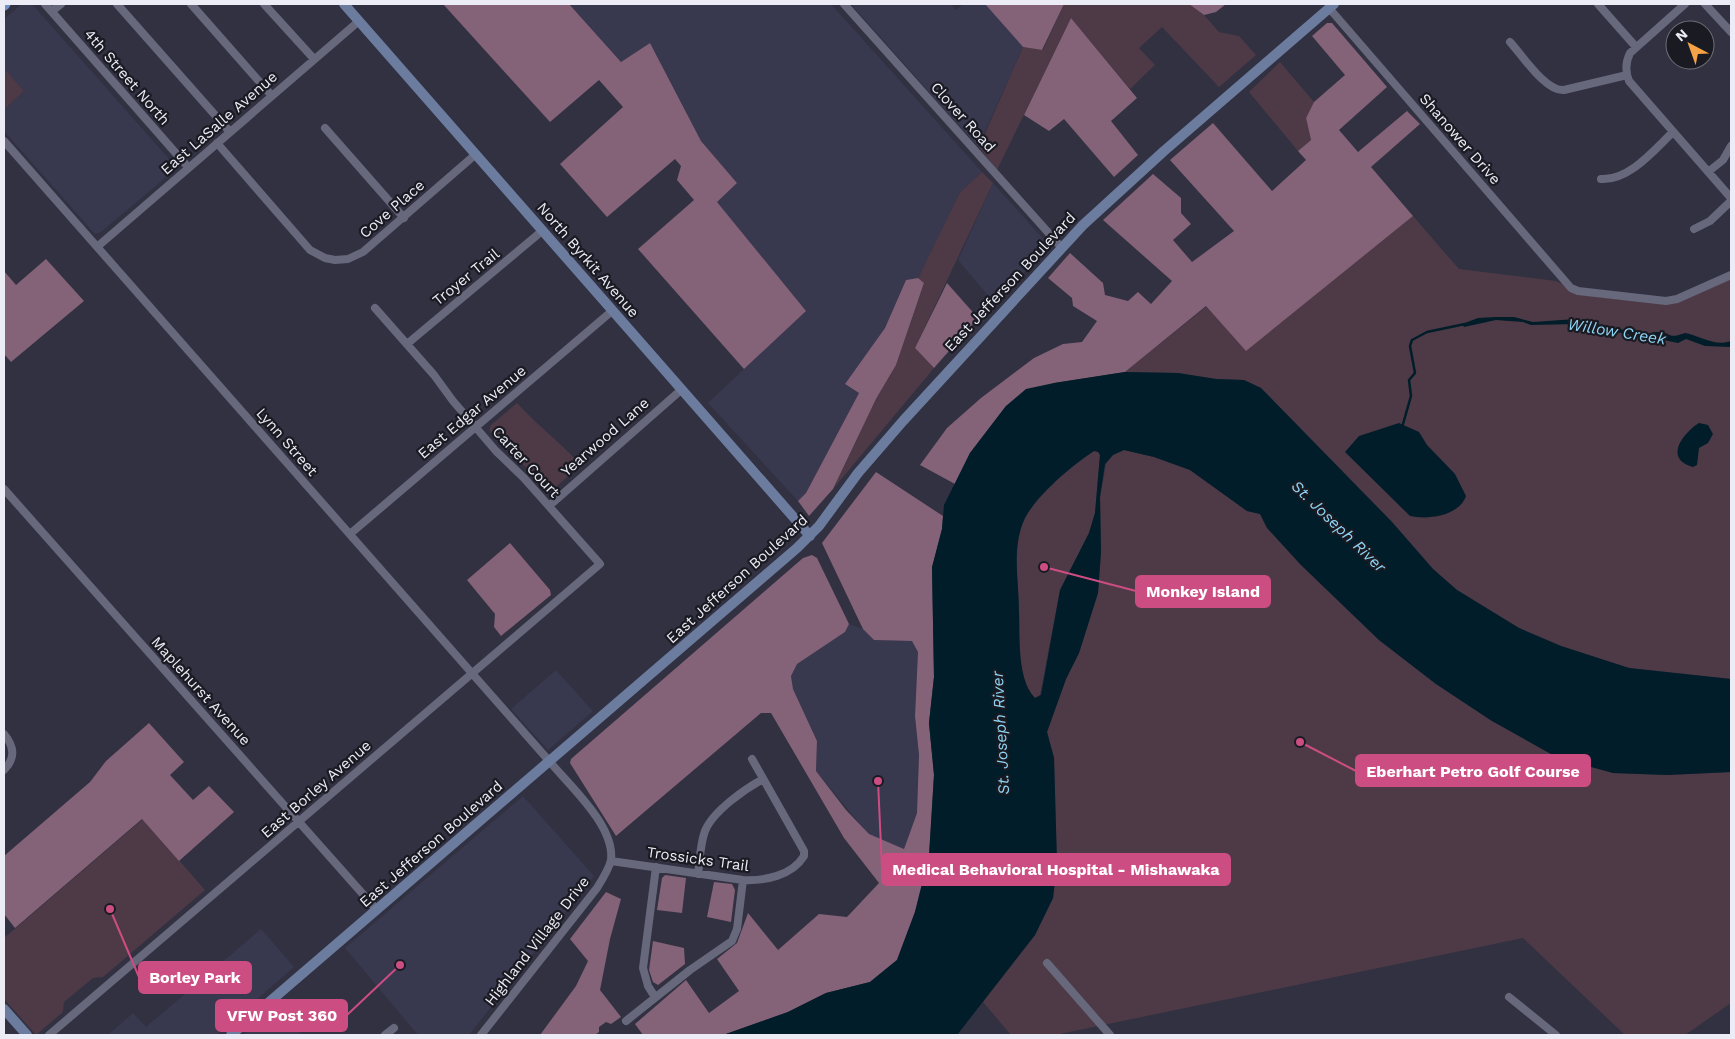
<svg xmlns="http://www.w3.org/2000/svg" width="1735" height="1039" viewBox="0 0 1735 1039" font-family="'Work Sans',sans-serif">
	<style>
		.built { fill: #38384f }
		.green { fill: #4d3a46 }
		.forest { fill: #846278 }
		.water { fill: #001d29; fill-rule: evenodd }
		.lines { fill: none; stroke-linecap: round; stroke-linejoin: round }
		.stream { stroke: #001d29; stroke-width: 2.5 }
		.street { stroke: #67687b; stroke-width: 8 }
		.secondary { stroke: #6b7c9f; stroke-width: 10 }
		.primary { stroke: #6e90c2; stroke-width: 11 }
		.labels { text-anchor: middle; stroke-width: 4.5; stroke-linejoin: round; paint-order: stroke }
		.street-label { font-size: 15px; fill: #ececf7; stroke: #1a1a22 }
		.water-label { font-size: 16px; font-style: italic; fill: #8dd4f4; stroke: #1a1a22 }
		.leader { fill: none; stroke: #cc4d82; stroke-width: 2 }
		.callout-dot { fill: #cc4d82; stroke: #1a1a22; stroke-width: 2 }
		.callout { fill: #cc4d82; stroke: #cc4d82; stroke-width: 2 }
		.callout-label { font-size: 16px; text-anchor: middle; font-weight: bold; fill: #fff }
	</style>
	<rect width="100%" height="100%" fill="#313142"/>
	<path class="built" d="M22,4H32L177,168L101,232L95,234L4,131V110L24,91L4,68V19Z
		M569,4H831L982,172L960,192L918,278L906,280L885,328L845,384L859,393L806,493L798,501L708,403L805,311L716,201L737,183L701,141L650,43L621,62Z
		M851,4H951L956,10L963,4H985L1023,47L978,147Z
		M993,183L1047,243L1045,250L995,304L958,260Z
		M849,624L863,629L874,640L913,641L918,652L915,716L919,755L917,813L904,849L869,835L816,771L817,741L793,689L791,676L796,664L845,632Z
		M556,670L593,711L548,750L511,709Z
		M523,796L594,876L469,1035H418L345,948Z
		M261,929L294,967L216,1035H108L133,1013L146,1027Z
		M276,1007L302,1035H243Z"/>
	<path class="green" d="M1064,4H1189L1204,15L1219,32L1239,36L1256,55L1219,87L1162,27L1139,48L1155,65L1130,89L1071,18L997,170L979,147L1023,47L1043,50Z
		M1280,62L1314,102L1306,118L1311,140L1298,151L1249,92Z
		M4,68L24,91L4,110Z
		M982,172L993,183L915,348L934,368L833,489L876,399L896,365L924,284L918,278L960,192Z
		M1413,216L1459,269L1556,281L1578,291L1661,301L1708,285L1731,279V679L1629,668L1561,646L1519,628L1457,590L1433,569L1392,522L1261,388L1244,380L1216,379L1178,373L1125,372L1207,306L1246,350Z
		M517,403C537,425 561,443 581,465L550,492L489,430L491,425Z
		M1124,450L1154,457L1190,470L1247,511L1260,514L1300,564L1379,640L1436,684L1492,721L1613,773L1667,775L1731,772V1003L1685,1035H1625L1523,938L1055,1035H1011L983,1002L1035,935L1053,898L1057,863L1054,758L1047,732L1066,679L1079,653L1098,593L1101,552L1100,497L1106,464L1113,455Z
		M1094,451H1098L1100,455L1095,513L1089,533L1060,590L1040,695L1035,698C1015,678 1020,638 1019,613C1019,581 1011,547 1025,518C1037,495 1072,466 1094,451Z
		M143,819L205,890L103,977L93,978L64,1002L63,1012L36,1035L4,999V938Z"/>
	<path class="forest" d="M443,4H569L621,62L650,43L701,141L737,183L717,202L806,311L744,369L638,249L694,200L677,180L681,166L675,159L607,217L560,164L623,107L599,80L550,122Z
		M985,4H1064L1042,50L1023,47Z
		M1189,4H1226L1216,12L1204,15Z
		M1071,18L1137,98L1111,121L1138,155L1114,177L1064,119L1049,131L1024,115Z
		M1327,23H1332L1387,87L1339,130L1358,152L1407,111L1420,124L1371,167L1413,216L1246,351L1206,306L1125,372L1054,383L1006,406L970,453L955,484L920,465L947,428L981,398L1034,358L1063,344L1082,342L1097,321L1073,306L1072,298L1048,278L1070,253L1103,283L1105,295L1128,301L1138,292L1151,304L1172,281L1103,220L1153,174L1181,198V213L1191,224L1173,240L1192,262L1234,231L1170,160L1213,123L1272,191L1306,160L1298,151L1311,140L1306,118L1314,102L1345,75L1312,36Z
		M46,259L84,301L11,362L4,354V271L16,285Z
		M918,278L924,283L896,365L876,399L833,489L809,516L798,501L806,493L859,393L845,384L885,328L906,280Z
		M947,283L978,318L934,368L915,348Z
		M876,472L943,516L942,529L932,568L934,677L929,723L934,775L929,856L915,912L897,960L870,982L826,993L788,1012L723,1035H643L635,1024L686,980L709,1013L739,991L717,959L737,943L748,913L778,950L819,914L847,917L879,883L844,838L771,713H761L616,836L570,763L571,759L803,558L812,555L817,558L849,624L845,632L797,664L791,676L793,689L817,741L816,771L846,810L869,834L904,849L917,813L919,755L915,716L918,652L912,641L874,640L863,629L822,543Z
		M510,543L550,590L551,595L501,636L494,627L495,614L467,580Z
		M149,723L184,762L170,775L193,800L209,786L234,812L179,861L142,819L15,928L4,914V856L90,782L106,761Z
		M665,875L686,878L682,913L657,910L662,878Z
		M714,882L732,884L735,890L731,922L707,917Z
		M606,892L621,899L610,939L600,990L621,1017L611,1024L606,1022L599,1027V1032L595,1035H540L576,986L588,961L570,939Z
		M653,941L684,948L685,964L658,985L653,982L649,970Z"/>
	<path class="water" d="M1496,317H1514L1533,322L1576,319L1642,334C1648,335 1652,332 1658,332C1673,332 1666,340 1685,333C1701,336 1715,347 1731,341V347L1705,346L1686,339L1678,343L1654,338L1643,339L1625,333L1608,332L1577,324L1531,325L1523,322L1496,320L1464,327L1462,324L1478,318Z
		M1125,372L1178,373L1216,379L1244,380L1261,388L1392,522L1433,569L1457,590L1519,628L1561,646L1629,668L1731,679V772L1667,775L1613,773L1558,758L1492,721L1436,684L1379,640L1300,564L1267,528L1260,514L1247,511L1190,470L1154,457L1124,450L1113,455L1105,464L1100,497L1101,552L1098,593L1079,653L1066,679L1047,732L1054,758L1057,863L1053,898L1035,935L957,1035H723L788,1012L826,993L870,982L897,960L915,912L929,856L934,775L929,723L934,677L932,567L942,529L944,505L970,453L1006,406L1026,389L1054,383ZM1094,451L1098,452L1100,455L1095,513L1089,533L1060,590L1041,695L1035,698C1017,680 1020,636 1019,613C1019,581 1011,547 1025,518C1037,495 1072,465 1094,451Z
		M1399,423L1419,432L1427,445L1455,474L1466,496C1459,516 1428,520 1410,516L1345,452L1359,436Z
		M1699,423L1708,425L1713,434L1708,443L1699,448L1697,465L1693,467C1663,459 1683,433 1699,423Z"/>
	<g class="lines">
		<path class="stream" d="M1403,424L1411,396L1409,380L1415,373L1410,346L1412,340L1427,332L1465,324"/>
		<path class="street" d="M45,4L188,167
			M117,4L230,132
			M191,4L272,96
			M264,4L314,59
			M844,4L1062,248
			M1598,4L1636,47
			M1685,4L1630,53C1625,63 1625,71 1629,81L1731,198
			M1705,4L1731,32
			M1329,8L1571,288L1578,291L1666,301L1677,299L1731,275
			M52,11L61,4
			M1510,42C1522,55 1546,92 1564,90L1627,75
			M325,128L404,218
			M4,141L550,762C570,786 615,826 611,860C609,869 602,880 597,888L481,1035
			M217,143L310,250L325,258L335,260L348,259L363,252L476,154
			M1708,172L1723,160L1731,146
			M1601,179C1629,181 1654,150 1673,132
			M1694,229L1710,221L1731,201
			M97,247L359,21
			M407,344L542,231
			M4,489L377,910
			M549,506L681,390
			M350,534L612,311
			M4,734C14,746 16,758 4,770
			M611,861L743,880C764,881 792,876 804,856V851L752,759
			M698,874C700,860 700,844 705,831C713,811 745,789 763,779
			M1047,963L1110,1035
			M655,997L648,986L643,968L656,867
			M1509,997L1556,1035
			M626,1021L690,970L732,941L737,929L743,880
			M49,1035L600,564L524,478L496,451L453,401L434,375L375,308
			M385,1035L394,1028"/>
		<path class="secondary" d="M344,4L810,536
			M4,1009L27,1035
			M231,1035L797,548L819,526L858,473L903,421L1083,225L1164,151L1334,4"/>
		<path class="primary" d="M4,5L5,4"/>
	</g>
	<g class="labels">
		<g class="street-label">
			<text transform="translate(127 77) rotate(49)" y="5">4th Street North</text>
			<text transform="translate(963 117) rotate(48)" y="5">Clover Road</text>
			<text transform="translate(219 123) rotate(-41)" y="5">East LaSalle Avenue</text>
			<text transform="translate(1460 139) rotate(49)" y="5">Shanower Drive</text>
			<text transform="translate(392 209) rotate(-41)" y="5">Cove Place</text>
			<text transform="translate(588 260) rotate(49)" y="5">North Byrkit Avenue</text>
			<text transform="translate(466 277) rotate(-39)" y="5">Troyer Trail</text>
			<text transform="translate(1010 282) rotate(-47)" y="5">East Jefferson Boulevard</text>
			<text transform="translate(472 412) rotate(-40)" y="5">East Edgar Avenue</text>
			<text transform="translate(605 437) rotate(-41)" y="5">Yearwood Lane</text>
			<text transform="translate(287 442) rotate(49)" y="5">Lynn Street</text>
			<text transform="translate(526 462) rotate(47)" y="5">Carter Court</text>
			<text transform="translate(737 579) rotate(-42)" y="5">East Jefferson Boulevard</text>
			<text transform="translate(201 691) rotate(48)" y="5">Maplehurst Avenue</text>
			<text transform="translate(316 789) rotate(-41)" y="5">East Borley Avenue</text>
			<text transform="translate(431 844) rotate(-41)" y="5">East Jefferson Boulevard</text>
			<text transform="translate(698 859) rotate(8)" y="5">Trossicks Trail</text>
			<text transform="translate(537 941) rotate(-52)" y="5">Highland Village Drive</text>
		</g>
		<g class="water-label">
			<text transform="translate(1617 331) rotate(9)" y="6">Willow Creek</text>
			<text transform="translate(1339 526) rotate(44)" y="6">St. Joseph River</text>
			<text transform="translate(1000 733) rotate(-93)" y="6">St. Joseph River</text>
		</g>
	</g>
	<path class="leader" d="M1044 567L1136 591M1300 742L1356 771M878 781L882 869M110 909L139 977M400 965L347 1015"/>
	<g class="callout-dot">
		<circle cx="1044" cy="567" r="5"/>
		<circle cx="1300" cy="742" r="5"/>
		<circle cx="878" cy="781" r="5"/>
		<circle cx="110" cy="909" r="5"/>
		<circle cx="400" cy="965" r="5"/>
	</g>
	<g class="callout">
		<rect x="1136" y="576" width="134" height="31" rx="5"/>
		<rect x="1356" y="755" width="234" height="31" rx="5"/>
		<rect x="882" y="854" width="348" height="31" rx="5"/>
		<rect x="139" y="962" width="112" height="31" rx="5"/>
		<rect x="216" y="1000" width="131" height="31" rx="5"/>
	</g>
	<g class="callout-label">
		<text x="1203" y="597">Monkey Island</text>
		<text x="1473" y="777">Eberhart Petro Golf Course</text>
		<text x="1056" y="875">Medical Behavioral Hospital - Mishawaka</text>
		<text x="195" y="983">Borley Park</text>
		<text x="282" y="1021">VFW Post 360</text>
	</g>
	<rect width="1735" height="1039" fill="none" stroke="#ececf7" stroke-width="10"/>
	<g transform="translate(1690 45) rotate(319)"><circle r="24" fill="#1a1a22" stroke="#6e6e77"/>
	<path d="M0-4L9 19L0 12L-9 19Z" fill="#f6a247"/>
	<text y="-8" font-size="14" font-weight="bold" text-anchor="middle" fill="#ececf7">N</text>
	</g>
</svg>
